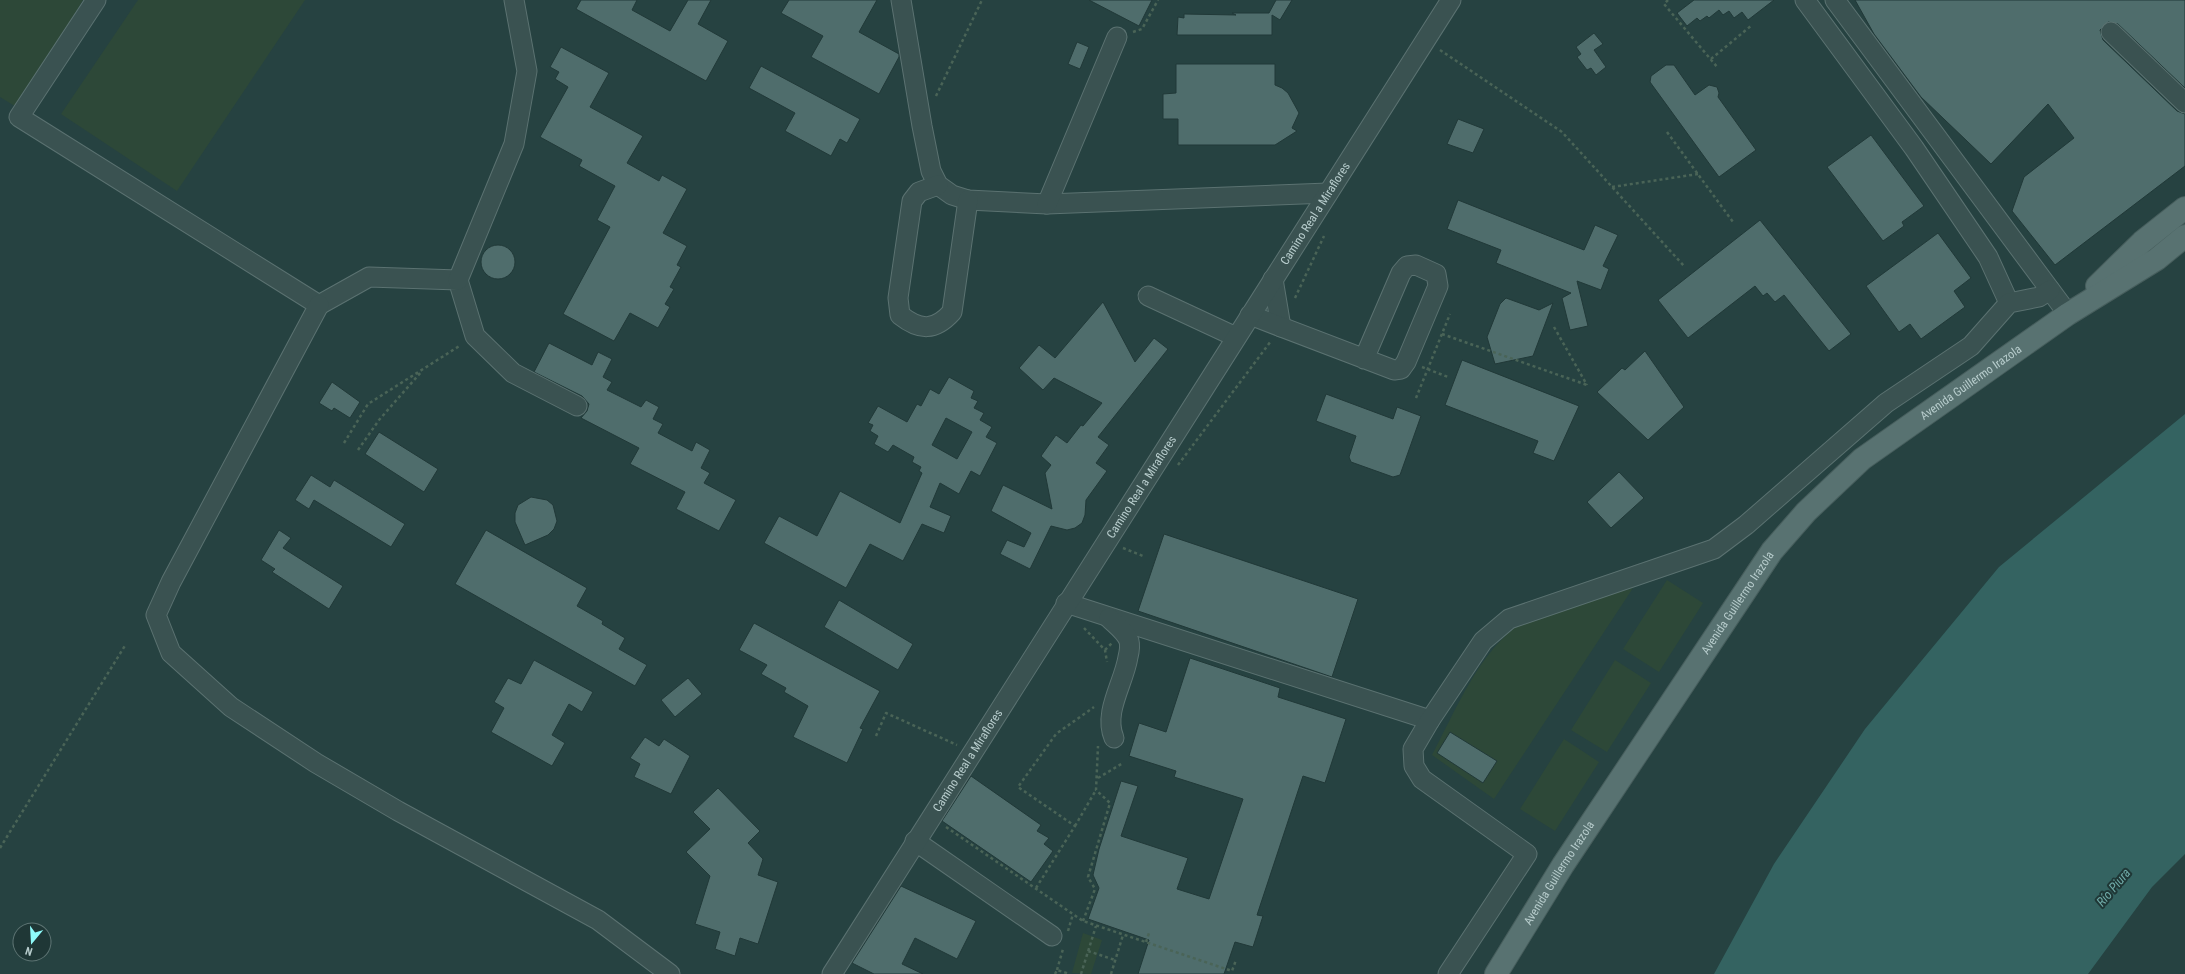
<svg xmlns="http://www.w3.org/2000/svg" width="2185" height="974" viewBox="0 0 2185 974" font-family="'Roboto Condensed',sans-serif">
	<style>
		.green { fill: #2d4838 }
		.water { fill: #346361 }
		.building { fill: #4f6d6c; stroke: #213938; fill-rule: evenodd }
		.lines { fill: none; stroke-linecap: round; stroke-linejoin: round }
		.minor-casing { stroke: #5b7271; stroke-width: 21 }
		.major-casing { stroke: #475e5d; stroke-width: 24 }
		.path { stroke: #4a6457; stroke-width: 2.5; stroke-dasharray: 3 3; stroke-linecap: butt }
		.minor { stroke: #3a5251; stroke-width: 19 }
		.major { stroke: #587271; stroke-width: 22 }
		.labels { text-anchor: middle; stroke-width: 4; stroke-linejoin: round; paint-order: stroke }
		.street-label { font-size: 12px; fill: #b7cccc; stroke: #1f3736 }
		.water-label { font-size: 13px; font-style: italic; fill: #70aba8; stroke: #1f3736 }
	</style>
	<rect width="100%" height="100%" fill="#264241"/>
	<path class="green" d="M0,0H83L18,108L0,97Z
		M138,0H305L177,191L61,114Z
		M1667,580L1703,603L1659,672L1623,649Z
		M1633,588L1494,799L1432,755C1455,712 1480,649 1522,623C1547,607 1602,597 1633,588Z
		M1615,660L1651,683L1607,752L1571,730Z
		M1564,739L1599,762L1555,831L1520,809Z
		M1083,933L1102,940L1091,974L1072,973Z"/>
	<path class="water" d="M2185,414V854L2152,887L2088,974H1714L1774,864L1865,729L1999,567Z"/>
	<path class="building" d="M581,0H637L632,10L670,31L688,0H711L698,24L728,41L706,81L576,9Z
		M789,0H877L859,32L899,54V57L879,94L811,57L823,36L781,13Z
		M1089,0H1152L1139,26Z
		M1276,0H1292L1280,20L1272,15V35H1177L1178,17L1184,18V14L1236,15L1232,13H1269Z
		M1694,0H1774L1748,20L1742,12L1734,18L1729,11L1723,15L1719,10L1709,18L1707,16L1700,21L1697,18L1687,26L1677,13Z
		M1855,0H2185V88L2118,24L2108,22L2100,30L2103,40L2177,111L2185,114V166L2055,265L2012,211L2024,177L2074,138L2048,104L1991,164L1921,97L1874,34Z
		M1594,33L1603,44L1594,50L1606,67L1596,75L1591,68L1587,70L1577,57L1581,54L1576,47Z
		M1077,42L1089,47L1080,69L1068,64Z
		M561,47L609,73L590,107L643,136L627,163L659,181L662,175L687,189L663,233L687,246L677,265L681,267L670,287L674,289L665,304L670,307L658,328L630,313L614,341L563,314L610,227L597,220L615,186L579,166L582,160L540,137L568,87L555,79L559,72L550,67Z
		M1176,64H1275V85L1282,88L1288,93L1299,113L1292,128L1297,131L1275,145H1178V119H1163V94L1176,93Z
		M1666,65H1674L1695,95L1709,85L1717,87L1719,93L1718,97L1756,150L1719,177L1650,82L1651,76Z
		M761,66L860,119L847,143L840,139L831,156L785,131L795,113L749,88Z
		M1458,119L1484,129L1473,153L1447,144Z
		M1871,135L1924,206L1902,222L1904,226L1883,241L1827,167Z
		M1458,200L1584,250L1595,225L1618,235L1603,266L1609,269L1601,290L1577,281L1588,326L1570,330L1562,298L1571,293L1496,263L1501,250L1447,229Z
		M1760,220L1851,334L1829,351L1784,295L1775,302L1767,293L1763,296L1755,286L1688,338L1658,300Z
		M1938,233L1971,278L1954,291L1965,307L1921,339L1910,324L1899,332L1866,286Z
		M481 262a17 17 0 1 1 34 0a17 17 0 1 1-34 0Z
		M1506,298L1539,310L1553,303L1533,356L1495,364L1487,337L1500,304Z
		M1103,302L1135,362L1154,338L1168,349L1098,437L1109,445L1096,463L1107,471L1086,500L1085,515L1082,523L1075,528L1067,530L1051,526L1030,569L1000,554L1007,540L1024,547L1031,533L991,511L1003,485L1052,509L1045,473L1051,465L1041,456L1056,435L1067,443L1081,425L1083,426L1102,403L1054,378L1043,390L1019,368L1039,345L1055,358Z
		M549,343L592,365L598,352L612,359L603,377L612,382L607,390L641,407L646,400L659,407L653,419L663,424L658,433L692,451L696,442L710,450L701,468L710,473L704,483L736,500L719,531L676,509L685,492L630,464L639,448L581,418L587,411L589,404L582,396L534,372Z
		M1645,351L1684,407L1648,440L1597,392L1622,368L1625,370Z
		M1462,360L1579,406L1554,461L1533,453L1538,441L1445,405Z
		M949,377L974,391L971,398L978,401L974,408L984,413L980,420L992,427L986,437L997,443L980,476L971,471L959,494L940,483L930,507L951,516L944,533L922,524L903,561L870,544L846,588L764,543L779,516L817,536L840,491L900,523L922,473L919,471L921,467L912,462L914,457L893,445L888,452L874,444L878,436L870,431L873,425L868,423L878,406L907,422L917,404L921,406L930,389L939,394ZM946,418L972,432L957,459L932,445Z
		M332,382L360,402L350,418L334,408L332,411L319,403Z
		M1326,394L1393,419L1397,407L1421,416L1400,475L1393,477L1351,462L1349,457L1356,436L1316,421Z
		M379,432L438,469L424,492L365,454Z
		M1619,472L1644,498L1611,528L1587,502Z
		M311,475L330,487L334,480L405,524L391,547L314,500L309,509L295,500Z
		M531,497L547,500L553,505L557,521L554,529L548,535L525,545L515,522V513L518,505Z
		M279,530L291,538L283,548L343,586L329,609L272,572L275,569L261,560Z
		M486,530L587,588L577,606L603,621L602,624L625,638L619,649L647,665L635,686L455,584Z
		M1164,534L1358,599L1332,677L1138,611Z
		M839,600L913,644L898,670L824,627Z
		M754,623L880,691L860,728L863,729L847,763L793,737L808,706L784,692L786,688L761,674L767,665L739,650Z
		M1190,658L1280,688L1278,697L1346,719L1325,783L1303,776L1257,915L1263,916L1253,947L1235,942L1224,974H1138L1149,940L1088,919L1099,888L1093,875L1099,849L1121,781L1138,786L1121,836L1188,858L1177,889L1209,899L1243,799L1174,777L1176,771L1129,756L1139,723L1166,732Z
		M534,660L593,692L582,712L569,704L552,735L565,743L552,766L491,732L504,708L494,702L508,678L521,684Z
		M688,678L702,694L675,717L661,700Z
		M1450,732L1497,761L1483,783L1437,753Z
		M645,737L659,746L664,739L690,756L671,794L634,777L640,764L630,758Z
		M971,776L1041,825L1037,831L1049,838L1044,844L1053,851L1031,882L942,821Z
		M718,788L760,831L748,843L763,859L758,875L778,882L758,944L740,938L735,956L715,949L720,932L695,924L710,876L686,852L710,829L693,812Z
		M901,886L976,921L957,959L915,938L902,964L923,974H874L852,963Z"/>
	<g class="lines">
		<defs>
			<g id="minor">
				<path d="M96,0L19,117L319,305L369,277L458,280L475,336L513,373L577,406"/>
				<path d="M901,0L922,126L931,171L938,185L952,195L968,200L1047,204L1328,193"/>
				<path d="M1805,0L1914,148L1988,257L2009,303"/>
				<path d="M1835,0L2068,314"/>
				<path d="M2111,32L2185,103"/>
				<path d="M938,185L919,192L912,201L898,298L900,315C920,331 935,331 952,312L968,200"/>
				<path d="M1047,204L1117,37"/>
				<path d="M1273,279L1281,327"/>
				<path d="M458,280L514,144L527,71L514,0"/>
				<path d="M1148,296L1236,337"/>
				<path d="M319,305L171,582L156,615L171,653L231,707L316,763L398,811L598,920L670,974"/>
				<path d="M1250,315L1394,370L1401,369L1406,362L1438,286L1436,274L1416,265L1407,266L1401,273L1364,359"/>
				<path d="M1066,603L1430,720"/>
				<path d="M1109,618C1116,625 1126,632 1129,641C1130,645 1129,653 1128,657C1124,683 1103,712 1114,738"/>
				<path d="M915,841L1052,936"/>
				<path id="s1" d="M832,974L1451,0"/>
				<path d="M1448,974L1527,854L1422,779L1414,766L1413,749L1430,720L1483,641L1509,619L1714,549L1746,525L1886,403L1971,346L2009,303L2039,297L2050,290"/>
			</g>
			<g id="major">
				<path d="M2097,286L2142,242L2185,208"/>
				<path id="s2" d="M1496,974L1563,865L1772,551L1806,512L1862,459L2068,314L2157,259L2185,236"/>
			</g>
		</defs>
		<use href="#minor" class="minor-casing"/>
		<use href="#major" class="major-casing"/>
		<path class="path" d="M1668,0L1664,4L1718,68
			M1133,32L1142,29L1158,0
			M1440,50L1562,132L1684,266
			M1711,59L1752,25
			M936,96L982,0
			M1667,132L1733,222
			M1612,187L1698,174
			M1295,298L1324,236
			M1554,327L1587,385
			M1442,334L1587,385
			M1422,367L1448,377
			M1416,398L1450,314
			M344,443L368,404L461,345
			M358,450L379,420L422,371
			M1178,465L1271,341
			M1123,548L1143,556
			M1084,628L1105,650L1107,662
			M1105,650L1112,643
			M876,736L886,713L957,745
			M1098,778L1123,763
			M1075,826L1096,790
			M946,827L1083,921L1232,971L1236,960
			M0,848L126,644
			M1036,888L1075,826L1018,787L1056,734L1094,707
			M1083,921L1095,889L1088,877L1110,803L1096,790L1098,746
			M1068,931L1073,914
			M1146,942L1149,933
			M1088,951L1115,960
			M1057,970L1063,949
			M1055,974L1057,970L1070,974
			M1081,974L1096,926
			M1111,974L1123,935"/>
		<use href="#minor" class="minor"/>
		<use href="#major" class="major"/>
	</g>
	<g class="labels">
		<g class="street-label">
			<text dy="4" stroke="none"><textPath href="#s1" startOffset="901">Camino Real a Miraflores</textPath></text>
			<text dy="4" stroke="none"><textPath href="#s2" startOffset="767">Avenida Guillermo Irazola</textPath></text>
			<text dy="4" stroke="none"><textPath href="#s1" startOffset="577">Camino Real a Miraflores</textPath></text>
			<text dy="4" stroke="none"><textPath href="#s2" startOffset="443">Avenida Guillermo Irazola</textPath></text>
			<text dy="4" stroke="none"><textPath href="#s1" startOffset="253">Camino Real a Miraflores</textPath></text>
			<text dy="4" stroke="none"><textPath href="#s2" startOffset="119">Avenida Guillermo Irazola</textPath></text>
		</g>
		<g class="water-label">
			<text transform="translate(2113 887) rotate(-50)" y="5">Río Piura</text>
		</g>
	</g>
	<g transform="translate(32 942) rotate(198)"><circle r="19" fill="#1f3736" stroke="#5c7372"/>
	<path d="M0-3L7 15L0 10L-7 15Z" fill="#8efaf9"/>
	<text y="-6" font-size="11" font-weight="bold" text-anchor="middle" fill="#b7cccc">N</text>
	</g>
</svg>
